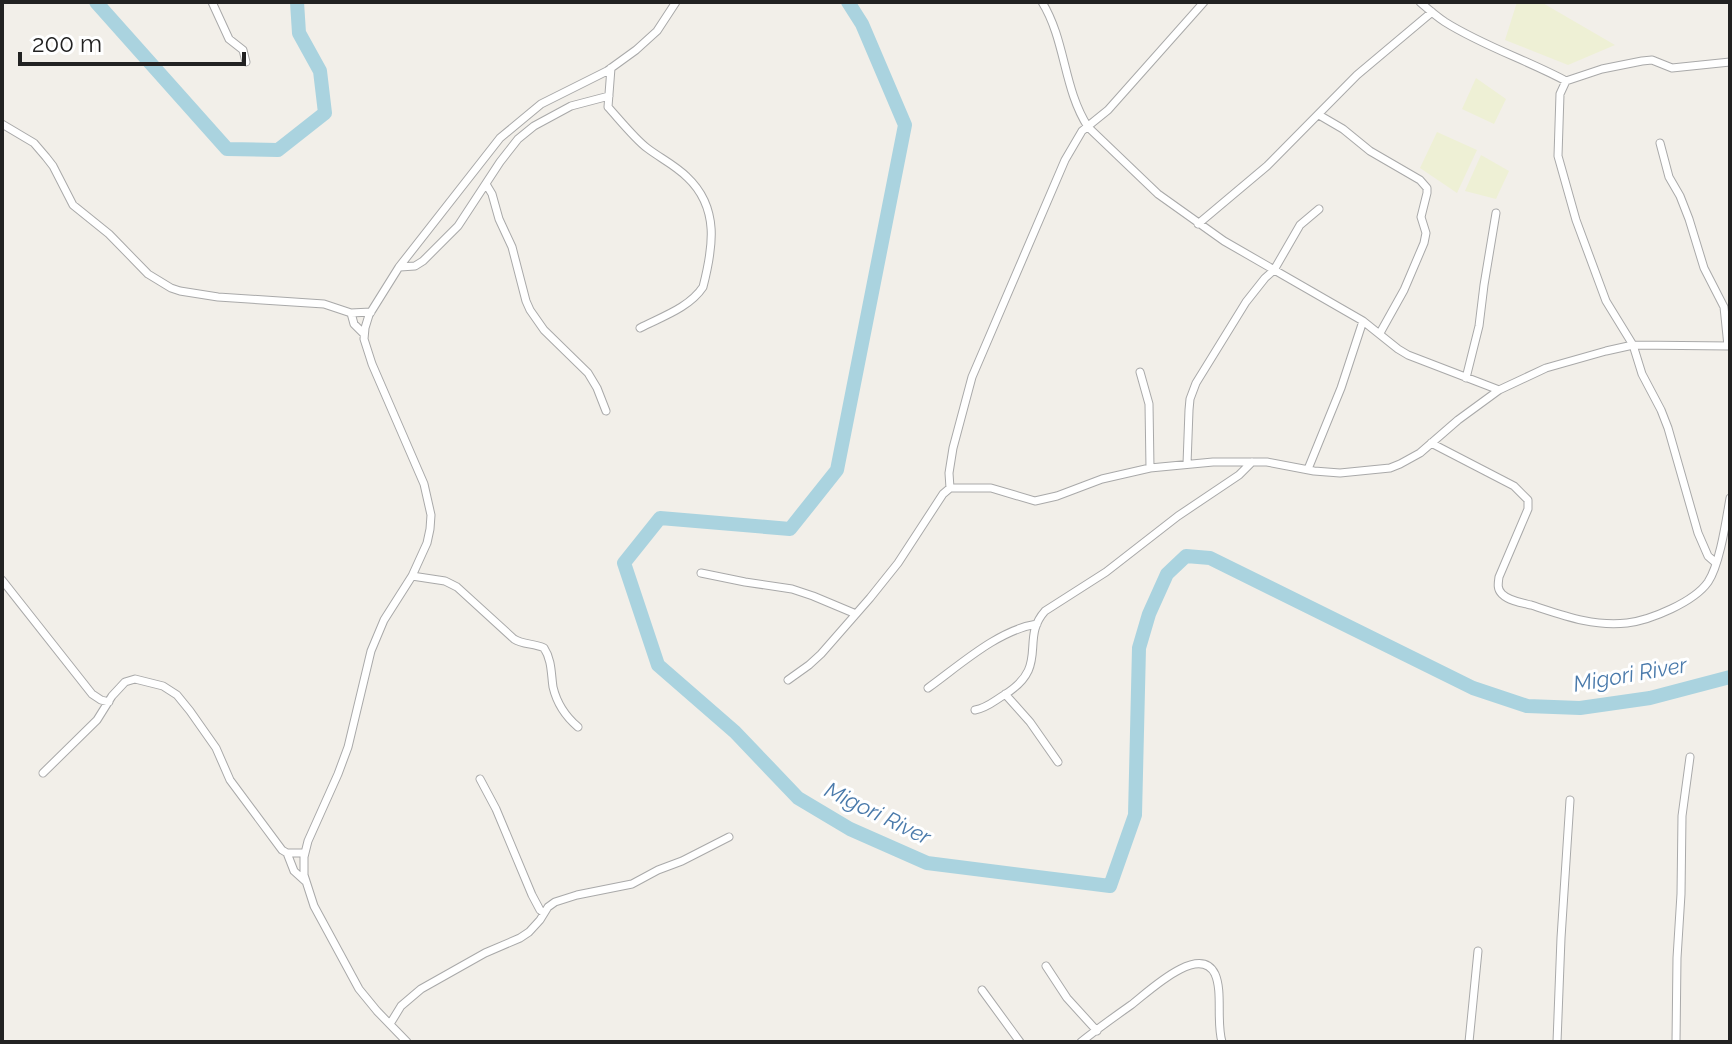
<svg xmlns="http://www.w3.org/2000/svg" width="1732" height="1044" viewBox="0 0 1732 1044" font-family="Raleway,sans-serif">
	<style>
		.farmland { fill: #eef0d5 }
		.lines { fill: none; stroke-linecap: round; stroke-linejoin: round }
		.river { stroke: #aad3df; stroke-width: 14 }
		.minor-casing { stroke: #a9a9a9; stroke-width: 9 }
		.minor { stroke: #fff; stroke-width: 7 }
		.labels { text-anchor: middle; stroke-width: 6; stroke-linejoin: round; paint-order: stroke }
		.water-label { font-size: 22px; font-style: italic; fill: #4a7aab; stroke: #fff }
	</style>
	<rect width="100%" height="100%" fill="#f2efe9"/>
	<path class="farmland" d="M1517,2H1541L1615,45L1568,65L1505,40Z
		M1476,78L1506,99L1494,124L1462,109Z
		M1437,132L1477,150L1457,193L1420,168Z
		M1481,155L1509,171L1496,199L1465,191Z"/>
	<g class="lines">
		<path class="river" d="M96,2L227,149L278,150L325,113L320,71L299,33L297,2
			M848,2L862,24L905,125L837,470L790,529L660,518L624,563L658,665L735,732L798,798L850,829L927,863L1110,886L1135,815L1139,648L1149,614L1167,574L1186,556L1210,558L1473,688L1527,706L1580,708L1650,698L1730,677"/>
		<defs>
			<path id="minor" d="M212,2L229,39L243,50L246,62
				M1042,2C1066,41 1063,88 1088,127L1158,194L1224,241L1363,321L1398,349L1408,355L1499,390
				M1420,2C1428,9 1436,16 1445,22C1483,46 1527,60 1566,81L1602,69L1642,61L1652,60L1672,68L1730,62
				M611,68L608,107C619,119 635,139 647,148C660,158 675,165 687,177C720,208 713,248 703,287C689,308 661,317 640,328
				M1566,81L1560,94L1558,156L1576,220L1606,301L1633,345L1642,374L1661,410L1668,428L1698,533L1708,556L1716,563
				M1319,115L1343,129L1370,151L1420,180L1427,188V193L1421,217L1426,233L1424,243L1404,290L1380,333
				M2,124L34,143L46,157L53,166L73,205L109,234L148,274L171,288L180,291L218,297L324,304L351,313L371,312
				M1660,143L1669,177L1680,196L1689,219L1704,268L1724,307L1728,346
				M486,184L492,194L499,219L512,247L526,301L530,310L544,330L588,373L597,388L606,411
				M1198,224L1267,166L1357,75L1432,12
				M400,267L415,266L423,261L458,226L500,162L518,139L534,126L571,106L609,96
				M351,313L354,324L364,334
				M1140,372L1149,404L1150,468
				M1466,378L1479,326L1484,285L1496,213
				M1431,443L1514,486L1528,500V509L1499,577C1498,584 1497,589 1502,594C1509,601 1522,603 1531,605C1562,615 1593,627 1627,623C1651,620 1694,602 1708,582C1720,564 1726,521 1730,498
				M1187,464L1189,410L1190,399L1196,383L1246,302L1265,278L1274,270L1300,225L1319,209
				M1308,469L1341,388L1363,321
				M950,488L949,473L953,448L972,377L1065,160L1082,131L1108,110L1204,2
				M701,573L745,582L792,589L813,596L856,614
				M412,576L445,581L457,587L514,639C523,645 534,643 544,648C552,660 551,674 553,687C557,704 565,716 578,727
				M2,580L92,694L101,700L109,702
				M788,680L809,665L821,654L870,598L898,563L943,494L950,488H991L1035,501L1057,496L1102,479L1150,468L1213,462H1267L1314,471L1340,473L1390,468L1400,464L1420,453L1458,420L1499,390L1546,368L1606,351L1633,345L1730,346
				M928,688C960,665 998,630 1037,624
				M1005,694L1030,722L1058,762
				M975,710C987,708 994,701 1004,695C1051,666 1019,640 1045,611L1106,572L1178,516L1239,475L1252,462
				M43,773L97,720L112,696L125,682L135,679L163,686L177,695L190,711L216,748L230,780L282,850L287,853H305
				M480,779L496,809L532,895L540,910L544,913
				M287,853L294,871L305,881
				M1046,966L1067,998L1097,1031
				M982,990L1020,1042
				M390,1024L401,1006L421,989L485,953L520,938L529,932L540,920L548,907L555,902L577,895L632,884L658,870L682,861L729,837
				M407,1042L377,1011L359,989L314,906L304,875V857L308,841L338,774L348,747L371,651L384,620L412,576L427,543L430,529L431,515L424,484L372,364L364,339L365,328L369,315L399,267L500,138L541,104L607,71L636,50L657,31L676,2
				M1081,1042C1097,1029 1114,1017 1131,1005C1146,994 1199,942 1215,974C1223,992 1216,1021 1222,1042
				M1469,1042L1478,951
				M1557,1042L1561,938L1570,800
				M1676,1042L1677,958L1681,894L1682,816L1690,757"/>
		</defs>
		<use href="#minor" class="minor-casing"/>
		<use href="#minor" class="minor"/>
	</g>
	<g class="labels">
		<g class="water-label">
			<text transform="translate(1630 674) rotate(-10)" y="8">Migori River</text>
			<text transform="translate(878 813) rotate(26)" y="8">Migori River</text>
		</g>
	</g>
	<rect width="1732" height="1044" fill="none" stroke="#222222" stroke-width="8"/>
	<path d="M20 52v12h224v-12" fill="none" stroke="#222222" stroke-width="4"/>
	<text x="32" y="52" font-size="24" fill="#222222" stroke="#ffffff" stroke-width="6" paint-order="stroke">200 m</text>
</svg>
